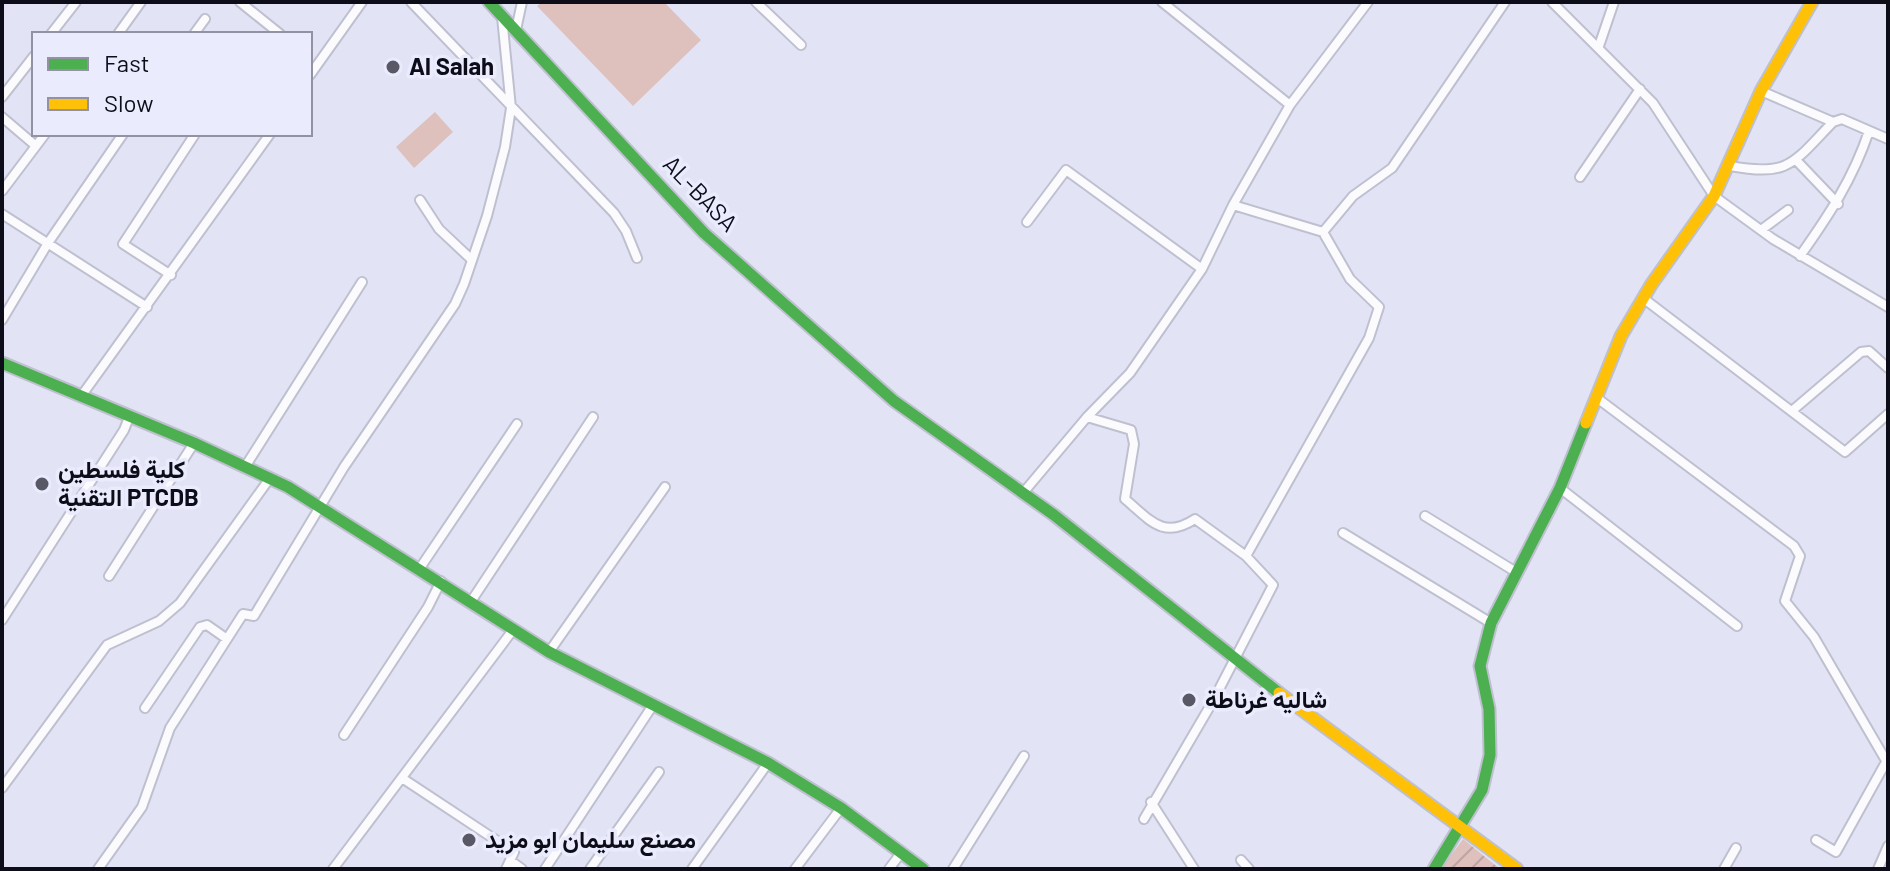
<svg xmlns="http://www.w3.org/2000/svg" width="1890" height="871" viewBox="0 0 1890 871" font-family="Barlow,Vazirmatn,sans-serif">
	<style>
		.green { fill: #dec0bd }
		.garden { fill: url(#garden-furrows) }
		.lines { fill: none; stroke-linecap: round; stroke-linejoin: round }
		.street-casing { stroke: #bfc0cf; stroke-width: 12 }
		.fast-casing { stroke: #bfc0cf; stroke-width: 15 }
		.slow-casing { stroke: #bfc0cf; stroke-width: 15 }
		.street { stroke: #fbfbfe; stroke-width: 8 }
		.fast { stroke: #4caf50; stroke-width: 11 }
		.slow { stroke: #ffc107; stroke-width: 11 }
		.poi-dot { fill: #585867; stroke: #eaebfc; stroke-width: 3 }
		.labels { text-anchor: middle; stroke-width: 7; stroke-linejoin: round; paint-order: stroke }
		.poi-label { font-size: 24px; font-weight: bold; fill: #0d0d1a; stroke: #eaebfc; text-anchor: start }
		.street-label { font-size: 24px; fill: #0d0d1a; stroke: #eaebfc }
	</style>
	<defs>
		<pattern id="garden-furrows" width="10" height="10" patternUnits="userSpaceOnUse" patternTransform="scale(2)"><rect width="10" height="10" fill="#dec0bd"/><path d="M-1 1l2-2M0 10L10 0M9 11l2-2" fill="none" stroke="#bda4a2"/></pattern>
	</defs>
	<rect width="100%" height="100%" fill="#e2e3f5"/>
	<path class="green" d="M542,2H664L701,40L633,106L537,6Z
		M435,112L453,132L414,168L396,147Z"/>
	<path class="garden" d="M1463,839L1500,869H1441Z"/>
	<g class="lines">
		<defs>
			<path id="street" d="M240,2L280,34
				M411,2L614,213L626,231L637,258
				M756,2L801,45
				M1162,2L1290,105
				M1552,2L1653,103L1714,196L1773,239L1888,307
				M516,30L522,2
				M51,34L76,2
				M118,34L141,2
				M194,34L205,19
				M1599,46L1614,2
				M310,75L362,2
				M1761,91L1833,122L1842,119L1888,139
				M2,97L34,56
				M2,117L36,146
				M1796,160L1838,204
				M1730,166C1790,177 1793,163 1833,122
				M1580,177L1640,89
				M2,191L45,134
				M420,200L439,229L472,260
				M1233,205L1323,232L1350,279L1379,307L1369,338L1246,556
				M2,214L147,307
				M1027,222L1066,170L1202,269
				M1761,230L1788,210
				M1323,232L1353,196L1392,168L1505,2
				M1800,256C1829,215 1853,179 1869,131
				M171,275L123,244L195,134
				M1643,298L1845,452L1888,414
				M2,320L48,243L123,134
				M82,395L270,134
				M1597,398L1794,546L1800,556L1785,601L1814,637L1888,764
				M1793,410L1861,352L1869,351L1888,368
				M1087,417L1131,430L1134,444L1125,499C1150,520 1163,540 1195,519L1246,556L1273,585L1213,701L1144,819
				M245,467L362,282
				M1560,488L1737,626
				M1023,493L1087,417L1130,373L1202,269L1233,205L1290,105L1368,2
				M1425,516L1516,572
				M1343,533L1491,623
				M420,568L517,424
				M109,576L194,443
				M472,600L593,417
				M2,620L124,430L130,415
				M549,652L665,487
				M145,708L200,627L207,625L227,639
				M344,735L428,607L441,581
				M402,778L514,852L506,869
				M2,788L107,645L159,621L180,603L270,478
				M1151,802L1194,869
				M1816,840L1836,852L1886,762
				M1241,860L1249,869
				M511,861L522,869
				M98,869L142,807L170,728L243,614L254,616L344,467L455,304L464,284L487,216L505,147L511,108L502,17
				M333,869L513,630
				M545,869L653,705
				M590,869L659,772
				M692,869L768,763
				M795,869L841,808
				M889,869L901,853
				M953,869L1024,756
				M1724,869L1736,848
				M1878,869L1888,846"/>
			<path id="fast" d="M489,2L704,233L894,401L1054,515L1279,693
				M2,363L194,443L288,487L549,652L768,763L841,808L923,869
				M1434,869L1482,790L1490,755L1489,709L1480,666L1491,623L1560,488L1586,423"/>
			<path id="slow" d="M1586,423L1621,336L1651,285L1714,196L1761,91L1812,2
				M1279,693L1517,869"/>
		</defs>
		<use href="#street" class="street-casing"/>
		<use href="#fast" class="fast-casing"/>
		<use href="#slow" class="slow-casing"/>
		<use href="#street" class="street"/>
		<use href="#fast" class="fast"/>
		<use href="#slow" class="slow"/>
	</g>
	<g class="poi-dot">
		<circle cx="393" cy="67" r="8"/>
		<circle cx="42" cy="484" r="8"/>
		<circle cx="1189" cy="700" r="8"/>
		<circle cx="469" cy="840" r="8"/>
	</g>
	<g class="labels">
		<g class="poi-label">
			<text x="409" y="75">Al Salah</text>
			<text x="58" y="478">كلية فلسطين<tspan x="58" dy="28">التقنية PTCDB</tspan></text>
			<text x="1205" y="708">شاليه غرناطة</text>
			<text x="485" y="848">مصنع سليمان ابو مزيد</text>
		</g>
		<g class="street-label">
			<text transform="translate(700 194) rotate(46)" y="8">AL-BASA</text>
		</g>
	</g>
	<rect width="1890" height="871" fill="none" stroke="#0d0d1a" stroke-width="8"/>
	<rect x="32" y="32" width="280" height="104" fill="#eaebfc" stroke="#9292a2" stroke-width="2"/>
	<rect x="48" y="58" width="40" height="12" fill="#4caf50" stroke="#9292a2" stroke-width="2"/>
	<text x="104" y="72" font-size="24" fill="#0d0d1a">Fast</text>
	<rect x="48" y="98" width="40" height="12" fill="#ffc107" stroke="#9292a2" stroke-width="2"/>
	<text x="104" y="112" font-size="24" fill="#0d0d1a">Slow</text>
</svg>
